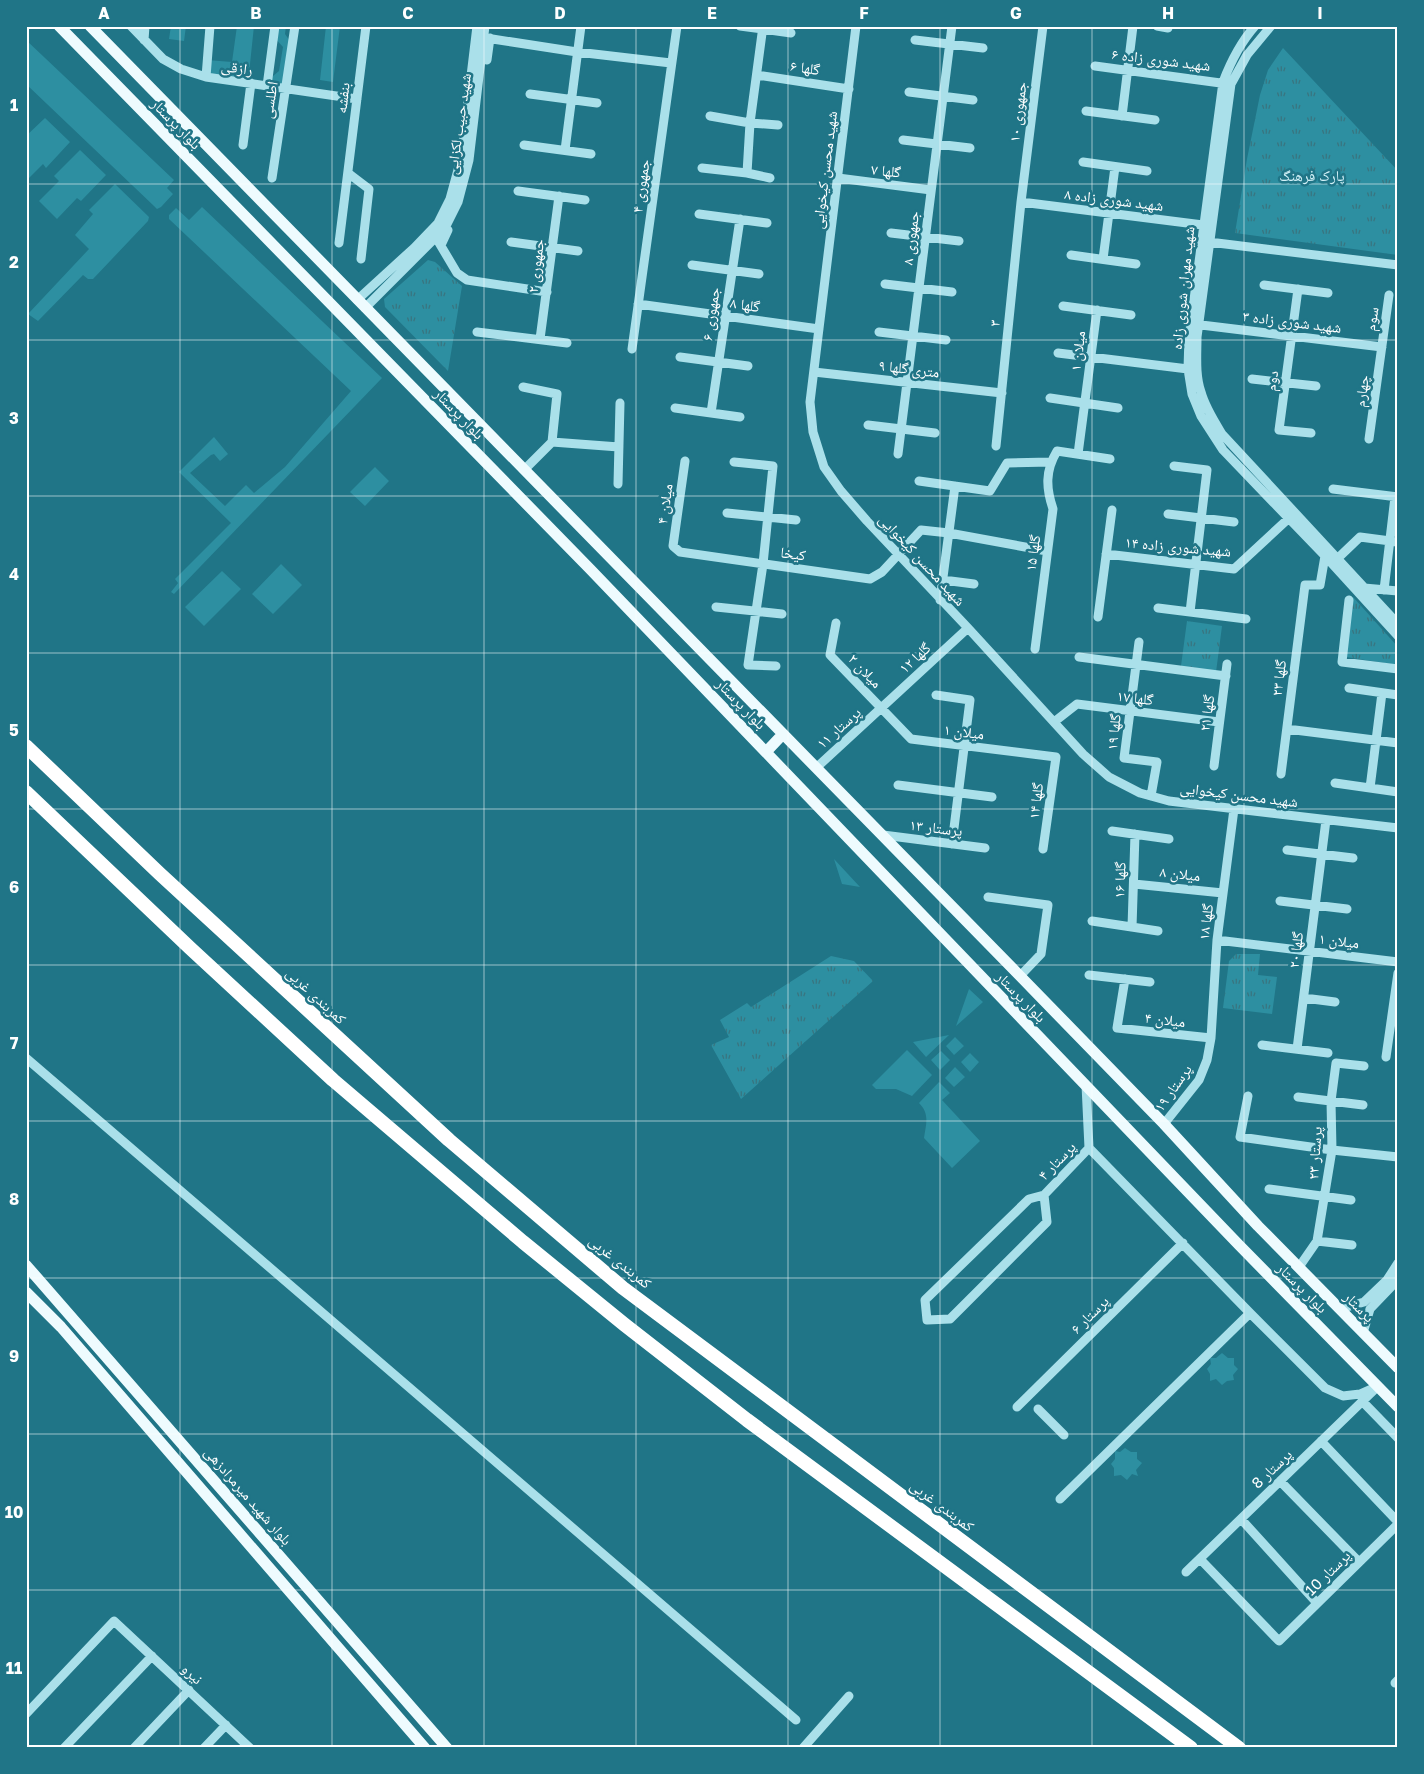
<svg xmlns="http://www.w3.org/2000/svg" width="1424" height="1774" viewBox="0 0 1424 1774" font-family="'Golos Text','Noto Naskh Arabic',sans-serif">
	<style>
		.green { fill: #2d8fa1 }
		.park { fill: url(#park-tufts) }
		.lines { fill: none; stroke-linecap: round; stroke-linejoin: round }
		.minor { stroke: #aae0ea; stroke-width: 9 }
		.major { stroke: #eefbfe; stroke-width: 11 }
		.highway { stroke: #fff; stroke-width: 14 }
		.grid { fill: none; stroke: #fff; stroke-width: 1; stroke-opacity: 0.55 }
		.labels { text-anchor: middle; stroke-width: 5; stroke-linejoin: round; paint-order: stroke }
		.street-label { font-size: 15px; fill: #fff; stroke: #207587 }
		.park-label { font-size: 15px; fill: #d4f2f8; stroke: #207587 }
		.neatline { fill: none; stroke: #fff; stroke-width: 2 }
		.grid-label { font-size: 16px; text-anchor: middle; font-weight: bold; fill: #fff }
	</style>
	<defs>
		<pattern id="park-tufts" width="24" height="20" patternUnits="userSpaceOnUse" patternTransform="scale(1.25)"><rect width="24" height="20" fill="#2d8fa1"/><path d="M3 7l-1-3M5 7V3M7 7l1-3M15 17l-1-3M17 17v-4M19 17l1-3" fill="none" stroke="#39747f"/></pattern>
	</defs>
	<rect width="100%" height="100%" fill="#207587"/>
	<path class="green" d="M171,26H186L184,41L169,39Z
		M237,26H254L248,83L206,77L207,60L232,62Z
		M275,26H286L285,34L292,44L286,88L267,81L279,71L283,47L273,36Z
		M326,26H340L333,82L320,80Z
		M26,40L174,180L167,188L173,194L161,207L157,209L154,206L26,84Z
		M45,118L70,142L46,168L43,164L26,181V136Z
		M80,150L106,175L81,201L77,198L57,219L39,201L59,181L54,176Z
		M115,184L149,217L148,221L93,279H88L83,275L38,321L28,314L89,249L75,235L93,214L89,210Z
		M202,207L382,378L174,594L171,592L178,583L175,579L231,523L179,472L214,437L228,454L220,461L214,454L211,455L190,473L225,506L246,485L254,493L285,467L351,391L169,219V215L176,208L189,220Z
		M375,467L389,481L365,506L350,492Z
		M281,564L302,585L273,614L252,594Z
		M222,571L241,589L204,626L185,607Z
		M834,859L860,887L842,884Z
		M969,989L983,1002L956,1026Z
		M949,1035L926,1057L913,1042Z
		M955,1037L964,1046L954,1055L946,1046Z
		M907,1050L932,1075L912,1096L896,1089H876L872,1085Z
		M941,1051L950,1060L940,1070L931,1060Z
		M970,1053L979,1062L970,1072L961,1062Z
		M955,1067L965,1077L954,1087L945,1078Z
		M939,1082L950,1093L942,1100L980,1141L952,1168L924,1138C926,1124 930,1114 919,1103Z
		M1222,1353L1228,1358H1234V1365L1238,1369L1233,1375L1234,1380L1227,1381L1222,1385L1216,1379L1210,1381V1374L1207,1369L1211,1364L1210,1358H1216Z
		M1125,1448L1131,1452H1137V1459L1142,1463L1136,1470L1138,1476L1132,1474L1127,1480L1121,1475L1114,1476V1468L1111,1464L1115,1459V1451L1120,1452Z"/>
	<path class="park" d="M1283,48L1398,171V255L1235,233L1247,159L1260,95L1268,70Z
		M428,260L435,262L462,286L448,371L385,307L384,299Z
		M1353,597L1398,647V665L1346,657Z
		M1187,621L1222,626L1216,672L1181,666Z
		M1236,954H1260L1258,975L1277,977L1272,1014L1223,1008L1229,961Z
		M831,956L854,961L873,981L741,1099L711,1045L729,1037L720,1020L747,1003L751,1007Z"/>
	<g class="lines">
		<path class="minor" d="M131,26L163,59L181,69L206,77L357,99
			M740,26L791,33
			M856,26L810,402L813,432L824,467L841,491L867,521L968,628L1083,754L1109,777L1140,793L1169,801L1398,828
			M1157,26L1168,28
			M1255,26C1240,43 1231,61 1223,82L1189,337L1188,369L1192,394L1201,416L1223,450L1325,556L1398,636
			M1271,26L1247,55L1231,84L1197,337C1197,355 1195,375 1201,392C1205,407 1214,421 1222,434L1398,624
			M486,38L577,52L671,63
			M144,40L145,26
			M915,40L983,48
			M487,60L490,38
			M1095,66L1228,84
			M757,75L849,89
			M206,77L210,26
			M267,86L275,26
			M909,92L973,100
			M530,94L597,103
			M1086,111L1155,120
			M710,116L750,123L778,125
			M1122,116L1133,26
			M903,140L970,148
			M243,145L251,83
			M524,145L591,154
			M565,150L581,26
			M1083,162L1147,171
			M702,168L747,173L770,178
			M348,173L369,189L361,259
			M747,173L750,123L763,26
			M272,178L295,26
			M838,178L931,190
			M518,191L585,200
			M1021,202L1203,225
			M699,214L767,223
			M891,233L959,241
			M438,241L457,273L467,280L547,292
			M511,242L578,251
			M1209,242L1398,265
			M339,243L366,26
			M441,245L448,230
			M1071,255L1136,264
			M1103,259L1115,167
			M692,265L759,274
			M885,284L952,292
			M1264,285L1328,293
			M1298,289L1279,430L1311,433
			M357,300L414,248L438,223L450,199L461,159L477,26
			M638,304L819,329
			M1063,306L1131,315
			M365,308L445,228L458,202L469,160L485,26
			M1193,324L1382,347
			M477,332L567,343
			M879,332L946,340
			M540,339L559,196
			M632,349L677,26
			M1058,353L1188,369
			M680,357L748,366
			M814,372L1002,393
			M1252,379L1316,386
			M523,387L557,394L552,442L619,447
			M1050,398L1118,408
			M675,408L740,417
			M711,413L740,219
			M868,425L935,433
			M1369,439L1389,295
			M996,446L1021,202L1043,26
			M898,454L952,26
			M1078,454L1097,310
			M685,461L673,546L680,552L870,579L882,572L921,530L949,533L1047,551
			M734,462L773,466L763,564L748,665L776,666
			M1174,466L1207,470L1190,612
			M524,470L552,442
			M919,481L990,491L1007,463L1050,462
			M618,484L620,403
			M1333,489L1398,497
			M727,513L796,520
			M1168,514L1234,522
			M1106,554L1234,569L1288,519
			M1337,559L1360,537L1398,542
			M943,580L974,584
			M1364,588L1398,591
			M1384,590L1395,497
			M940,600L955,486
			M1349,600L1342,662L1398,669
			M716,607L782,614
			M1158,608L1246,619
			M1098,617L1112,510
			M836,623L830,655L911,739L1056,757L1043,849
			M1139,642L1124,758L1157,762L1151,796
			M1035,649L1053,509C1046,488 1045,471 1057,451L1110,459
			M1079,657L1226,676
			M1349,688L1398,695
			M936,695L970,700L952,844
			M1054,722L1077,704L1219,722
			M1287,729L1398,743
			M1214,766L1227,664
			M816,768L968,628
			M1281,774L1305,585H1320L1325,556
			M1335,783L1398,792
			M898,785L992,797
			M1370,788L1382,693
			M1112,831L1169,839
			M883,835L985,848
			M1287,850L1353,858
			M1134,884L1223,893
			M988,897L1048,905L1041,954L1020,976
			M1280,901L1347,909
			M1092,921L1158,931
			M1132,927L1135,834
			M1217,940L1398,962
			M1089,975L1150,982
			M1125,979L1117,1028L1211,1038
			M1304,998L1335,1002
			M1262,1045L1328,1053
			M1297,1049L1326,820
			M1386,1057L1398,973
			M26,1058L796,1720
			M1248,1096L1240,1137L1332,1150L1398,1157
			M1298,1097L1363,1105
			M1164,1124L1199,1080L1207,1060L1211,1038L1217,940L1234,809
			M1089,1148L1250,1313L1325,1388L1343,1396L1360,1394L1378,1386
			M1269,1189L1351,1200
			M1044,1195L1047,1222L950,1319L927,1320L925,1300L1029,1199Z
			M1044,1195L1089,1148L1086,1085
			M1317,1241L1352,1245
			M1299,1267L1317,1241L1332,1150L1331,1101L1336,1063L1364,1066
			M1340,1309L1364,1302L1387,1280L1398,1263
			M1363,1333L1370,1309L1393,1285L1398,1278
			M1362,1401L1398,1438
			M1017,1407L1183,1243
			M1038,1409L1064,1435
			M1321,1441L1398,1522
			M1280,1481L1359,1562
			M1060,1499L1250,1313
			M1241,1519L1317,1603
			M1200,1559L1279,1641L1398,1524
			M1186,1572L1374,1390
			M1395,1683L1398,1680
			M26,1714L114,1621L250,1748
			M64,1748L152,1656
			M134,1748L189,1690
			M204,1748L226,1725
			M803,1748L849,1696"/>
		<path class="major" d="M59,26L590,569L1239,1245L1398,1407
			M90,26L1020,976L1164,1124L1258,1226L1398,1368
			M766,752L783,734
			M26,1265L447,1748
			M26,1292L61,1327L425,1748"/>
		<path class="highway" d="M26,746L160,874L449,1140L623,1288L1239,1748
			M26,792L190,948L333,1080L523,1242L625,1325L747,1420L1191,1748"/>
	</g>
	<path class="grid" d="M180,26V1748M332,26V1748M484,26V1748M636,26V1748M788,26V1748M940,26V1748M1092,26V1748M1244,26V1748M26,184H1398M26,340H1398M26,496H1398M26,653H1398M26,809H1398M26,965H1398M26,1121H1398M26,1278H1398M26,1434H1398M26,1590H1398"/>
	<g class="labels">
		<g class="street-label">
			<text transform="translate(1161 60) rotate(7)" y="5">شهید شوری زاده ۶</text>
			<text transform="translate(237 68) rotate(8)" y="5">رازقی</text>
			<text transform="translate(805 68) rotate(8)" y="5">گلها ۶</text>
			<text transform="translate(343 98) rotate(-83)" y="5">بنفشه</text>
			<text transform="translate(270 100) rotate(-81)" y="5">اطلسی</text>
			<text transform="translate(1018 112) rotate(-83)" y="5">جمهوری ۱۰</text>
			<text transform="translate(176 124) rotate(46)" y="5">بلوار پرستار</text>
			<text transform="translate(459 124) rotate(-82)" y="5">شهید حبیب لکزایی</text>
			<text transform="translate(825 170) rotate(-83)" y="5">شهید محسن کیخوایی</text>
			<text transform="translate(886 171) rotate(7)" y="5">گلها ۷</text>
			<text transform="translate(641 186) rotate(-82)" y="5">جمهوری ۴</text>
			<text transform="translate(1114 200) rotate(7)" y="5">شهید شوری زاده ۸</text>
			<text transform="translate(911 238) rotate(-83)" y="5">جمهوری ۸</text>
			<text transform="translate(536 266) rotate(-83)" y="5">جمهوری ۲</text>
			<text transform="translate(1183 288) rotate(-84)" y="5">شهید مهران شوری زاده</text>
			<text transform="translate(745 305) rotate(8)" y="5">گلها ۸</text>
			<text transform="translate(711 314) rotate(-82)" y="5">جمهوری ۶</text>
			<text transform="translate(1372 319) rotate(-82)" y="5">سوم</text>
			<text transform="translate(1292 322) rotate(7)" y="5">شهید شوری زاده ۳</text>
			<text transform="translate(995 323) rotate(-84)" y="5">۳</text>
			<text transform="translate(1078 351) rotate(-83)" y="5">میلان ۱</text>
			<text transform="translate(909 369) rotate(7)" y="5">۹ متری گلها</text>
			<text transform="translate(1272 381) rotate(-83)" y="5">دوم</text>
			<text transform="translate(1362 391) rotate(-82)" y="5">چهارم</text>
			<text transform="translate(459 414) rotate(46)" y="5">بلوار پرستار</text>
			<text transform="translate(665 504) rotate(-82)" y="5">میلان ۴</text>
			<text transform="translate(1178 547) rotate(5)" y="5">شهید شوری زاده ۱۴</text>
			<text transform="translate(1033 553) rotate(-82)" y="5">گلها ۱۵</text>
			<text transform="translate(793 554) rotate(8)" y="5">کیخا</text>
			<text transform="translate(922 560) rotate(47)" y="5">شهید محسن کیخوایی</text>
			<text transform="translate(915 658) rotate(-43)" y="5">گلها ۱۲</text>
			<text transform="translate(865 671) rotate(46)" y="5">میلان ۲</text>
			<text transform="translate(1279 678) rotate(-83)" y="5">گلها ۲۳</text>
			<text transform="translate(1135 698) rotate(7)" y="5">گلها ۱۷</text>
			<text transform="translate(741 704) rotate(46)" y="5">بلوار پرستار</text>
			<text transform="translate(1207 713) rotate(-82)" y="5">گلها ۲۱</text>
			<text transform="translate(839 728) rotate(-42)" y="5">پرستار ۱۱</text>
			<text transform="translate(964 732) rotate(7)" y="5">میلان ۱</text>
			<text transform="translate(1114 732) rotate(-84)" y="5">گلها ۱۹</text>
			<text transform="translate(1239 795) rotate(7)" y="5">شهید محسن کیخوایی</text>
			<text transform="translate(1036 801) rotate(-83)" y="5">گلها ۱۴</text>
			<text transform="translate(936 828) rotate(7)" y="5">پرستار ۱۳</text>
			<text transform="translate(1180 874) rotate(6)" y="5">میلان ۸</text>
			<text transform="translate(1120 880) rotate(-88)" y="5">گلها ۱۶</text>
			<text transform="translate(1206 922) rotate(-83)" y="5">گلها ۱۸</text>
			<text transform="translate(1339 941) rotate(7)" y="5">میلان ۱</text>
			<text transform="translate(1296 950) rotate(-83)" y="5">گلها ۲۰</text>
			<text transform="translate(316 996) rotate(43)" y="5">کمربندی غربی</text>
			<text transform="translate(1021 997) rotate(46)" y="5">بلوار پرستار</text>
			<text transform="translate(1165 1020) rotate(6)" y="5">میلان ۴</text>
			<text transform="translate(1173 1088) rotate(-55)" y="5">پرستار ۱۹</text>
			<text transform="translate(1315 1153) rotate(-86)" y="5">پرستار ۲۳</text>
			<text transform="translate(1057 1161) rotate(-46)" y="5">پرستار ۴</text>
			<text transform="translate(620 1262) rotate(39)" y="5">کمربندی غربی</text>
			<text transform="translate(1302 1288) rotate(45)" y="5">بلوار پرستار</text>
			<text transform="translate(1359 1307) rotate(45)" y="5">پرستار</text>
			<text transform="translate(1090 1315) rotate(-45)" y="5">پرستار ۶</text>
			<text transform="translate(1272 1469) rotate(-44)" y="5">پرستار 8</text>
			<text transform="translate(248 1496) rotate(49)" y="5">بلوار شهید میرمرادزهی</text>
			<text transform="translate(942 1506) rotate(37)" y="5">کمربندی غربی</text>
			<text transform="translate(1328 1573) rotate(-45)" y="5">پرستار 10</text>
			<text transform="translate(192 1674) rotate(43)" y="5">نیرو</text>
		</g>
		<g class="park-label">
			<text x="1312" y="181">پارک فرهنگ</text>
		</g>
	</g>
	<rect width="1424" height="1774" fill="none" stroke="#207587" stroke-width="55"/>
	<rect x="28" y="28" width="1368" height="1718" class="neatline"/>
	<g class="grid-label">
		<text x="104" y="19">A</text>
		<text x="256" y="19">B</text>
		<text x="408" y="19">C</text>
		<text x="560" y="19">D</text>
		<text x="712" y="19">E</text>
		<text x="864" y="19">F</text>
		<text x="1016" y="19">G</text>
		<text x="1168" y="19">H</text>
		<text x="1320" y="19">I</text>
		<text x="14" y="111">1</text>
		<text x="14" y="268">2</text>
		<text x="14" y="424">3</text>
		<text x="14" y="580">4</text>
		<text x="14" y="736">5</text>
		<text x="14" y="893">6</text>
		<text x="14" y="1049">7</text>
		<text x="14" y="1205">8</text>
		<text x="14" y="1362">9</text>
		<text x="14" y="1518">10</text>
		<text x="14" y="1674">11</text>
	</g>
</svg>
